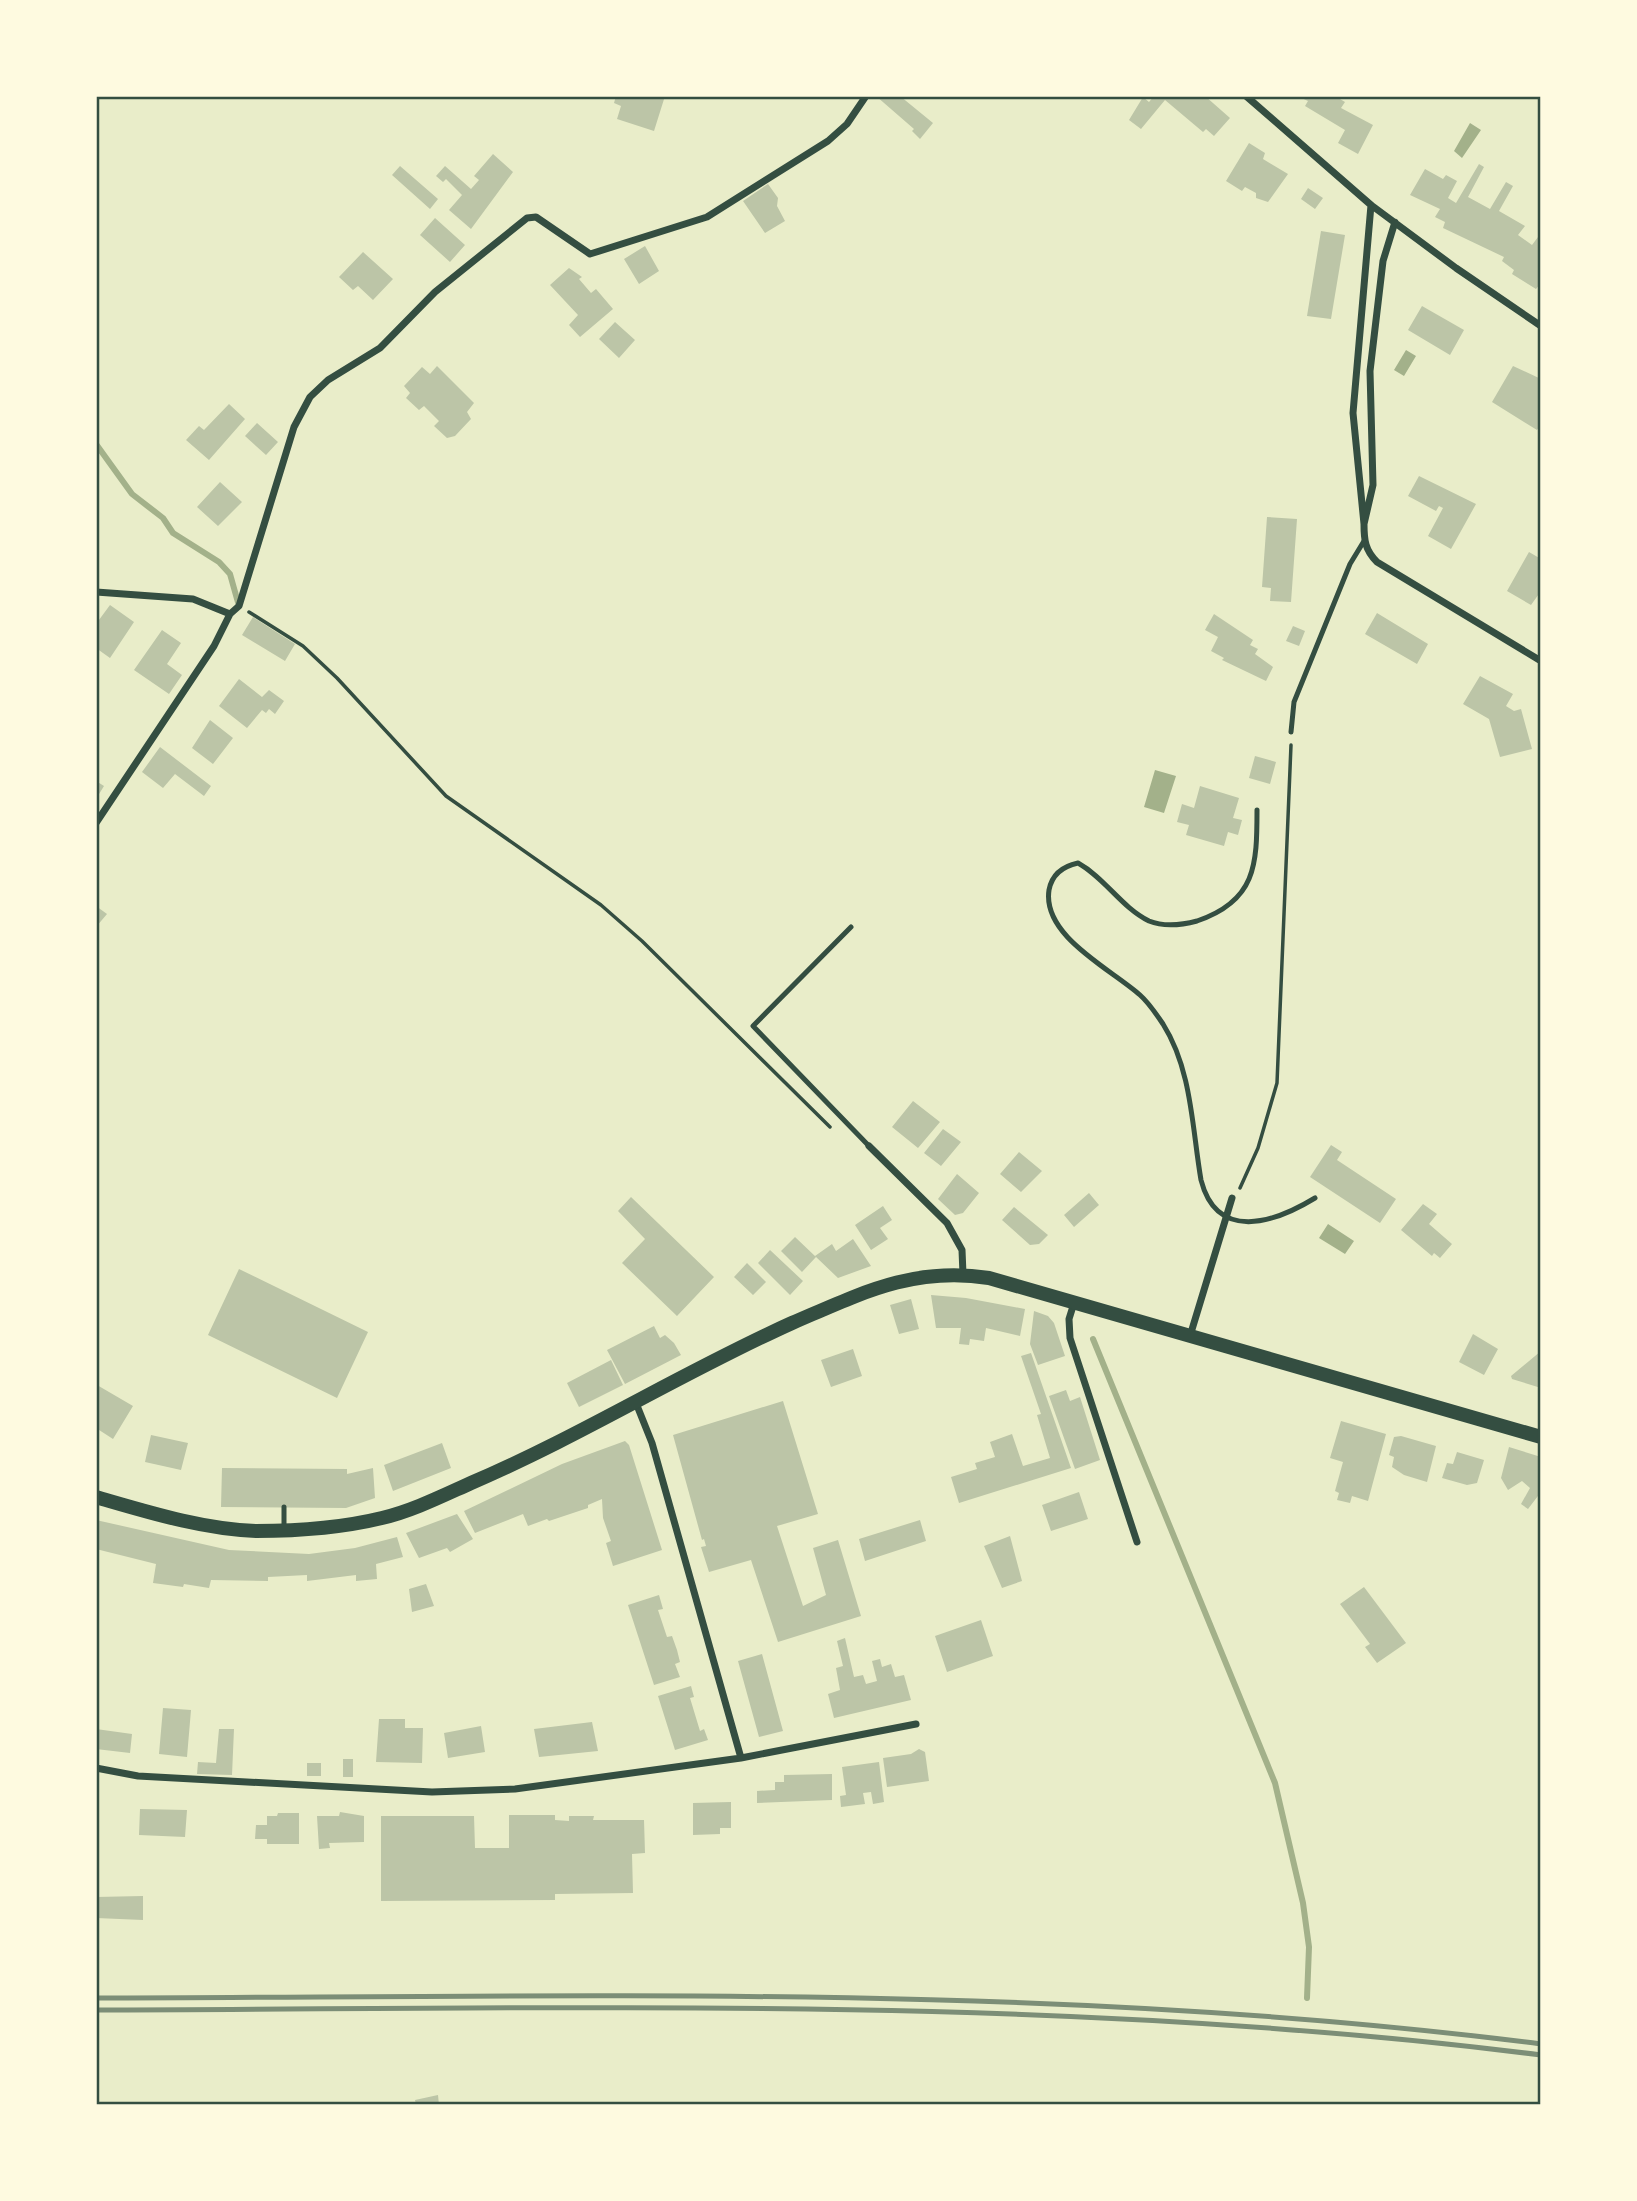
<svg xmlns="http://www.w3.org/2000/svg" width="1637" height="2201" viewBox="0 0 1637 2201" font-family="Literata,serif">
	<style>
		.water { fill: #a3b18a }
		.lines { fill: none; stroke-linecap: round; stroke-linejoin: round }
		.stream { stroke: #a3b18a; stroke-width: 6 }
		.building { fill: #bcc5a7 }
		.path { stroke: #344e41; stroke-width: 3.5 }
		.service { stroke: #344e41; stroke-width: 5 }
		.minor { stroke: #344e41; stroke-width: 7 }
		.secondary { stroke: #344e41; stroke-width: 14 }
		.rail { stroke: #7c8e77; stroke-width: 5 }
		.neatline { fill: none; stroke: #344e41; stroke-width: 2.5 }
	</style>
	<rect width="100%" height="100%" fill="#e9edc9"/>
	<path class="water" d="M1470,123L1481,130L1462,158L1454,151Z
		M1406,350L1416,356L1404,376L1394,370Z
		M1155,770L1176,776L1164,813L1144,807Z
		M1328,1224L1354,1241L1345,1254L1319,1238Z"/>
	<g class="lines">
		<path class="stream" d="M96,444L132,494L163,518L173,533L219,562L230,574L239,606
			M1093,1339L1275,1783L1303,1903L1309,1947L1307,1998"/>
	</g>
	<path class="building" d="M616,96H665L654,131L617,119L621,106L614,103Z
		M876,96H900L933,123L920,139L912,131L914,129Z
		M1154,96H1205L1230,118L1214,136L1206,129L1203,132L1165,100L1141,129L1129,120L1143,97L1149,102Z
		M1297,96H1335L1345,102L1341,108L1373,125L1358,154L1338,143L1345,130L1305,106L1308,101Z
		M1249,143L1265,153L1263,159L1288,174L1268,202L1256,198V193L1245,187L1242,191L1226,181Z
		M493,154L513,172L471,229L449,210L462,195L446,179L443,182L436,176L445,166L471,189L479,180L474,176Z
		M1479,164L1484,167L1468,197L1490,209L1506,182L1513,186L1499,211L1525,226L1518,235L1532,245L1541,233V283L1536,289L1512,274L1514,270L1502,261L1504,257L1443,228L1445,222L1435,217L1440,209L1410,195L1425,169L1443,179L1446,175L1457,181L1448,198L1456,203Z
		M400,166L438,199L430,209L392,175Z
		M768,184L778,198L777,206L785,221L765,233L743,201Z
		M1308,188L1323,198L1315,209L1301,199Z
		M435,218L465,245L450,262L420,235Z
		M1321,231L1345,235L1331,319L1307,316Z
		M645,246L659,271L639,284L624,259Z
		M363,252L393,279L373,300L358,286L353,290L339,277Z
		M569,268L582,277L579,279L591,293L596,289L613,309L580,337L569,325L578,315L550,285Z
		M1422,306L1464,330L1450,355L1408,330Z
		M615,322L635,340L619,358L599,339Z
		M437,366L474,403L467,412L471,419L455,436L447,438L434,426L439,421L424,406L419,410L406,398L410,393L404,386L422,367L430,374Z
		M1513,366L1541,379V424L1537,430L1492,402Z
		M229,404L245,419L209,460L186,440L199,426L204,430Z
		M257,423L278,442L266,455L245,436Z
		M1419,476L1476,504L1451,549L1428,536L1443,508L1439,506L1436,511L1408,496Z
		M220,482L242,502L218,526L197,507Z
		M1267,517L1297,519L1291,602L1270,601L1271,588L1262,587Z
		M1529,552L1541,559V591L1531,605L1507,591Z
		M110,605L134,622L110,658L96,648V624Z
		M1377,613L1428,644L1417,664L1365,634Z
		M1214,614L1253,640L1250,645L1258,649L1255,654L1273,667L1266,681L1222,660L1224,658L1211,651L1218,637L1205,630Z
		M253,617L295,644L285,661L242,635Z
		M1293,626L1305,631L1299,646L1286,641Z
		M162,630L181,643L167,664L182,675L169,694L134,670Z
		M1480,676L1513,694L1506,706L1514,711L1521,709L1532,749L1500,757L1489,719L1463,704Z
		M239,679L262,697L269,690L284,701L275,714L269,709L266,713L262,710L247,728L219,706Z
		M210,720L233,738L213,764L192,748Z
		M160,747L211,786L204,796L175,774L163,788L142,772Z
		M1255,756L1276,762L1270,784L1249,778Z
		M96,781L104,786L96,799Z
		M1200,786L1239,798L1233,818L1242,820L1238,835L1228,832L1224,846L1186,835L1189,825L1177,822L1182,804L1194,808Z
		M96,906L107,914L96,927Z
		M913,1101L940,1122L918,1148L892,1127Z
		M943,1129L961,1142L941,1166L924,1153Z
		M1331,1145L1342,1152L1337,1160L1396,1199L1380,1223L1310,1177Z
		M1019,1152L1042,1171L1021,1192L1000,1174Z
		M957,1174L979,1193L963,1213L955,1215L938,1199Z
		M1089,1193L1099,1205L1074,1227L1064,1215Z
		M631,1197L714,1277L677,1316L622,1263L645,1239L618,1211Z
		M1423,1204L1437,1214L1429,1224L1452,1244L1440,1258L1434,1253L1432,1256L1401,1230Z
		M883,1206L892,1220L880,1228L888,1239L871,1250L855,1225Z
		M1014,1207L1048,1235L1039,1244L1030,1245L1002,1220Z
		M795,1237L816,1257L802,1272L781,1251Z
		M853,1239L871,1266L838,1278L815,1256L832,1244L836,1251Z
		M770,1250L803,1281L790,1295L758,1263Z
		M747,1263L766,1282L753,1295L734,1277Z
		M239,1269L368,1332L337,1398L208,1335Z
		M931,1295L966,1298L1025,1309L1020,1336L986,1328L984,1341L970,1339L969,1345L959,1344L961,1328H936Z
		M911,1299L919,1329L899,1334L890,1305Z
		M1034,1311L1048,1316L1054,1323L1065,1356L1038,1365L1030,1344Z
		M654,1326L660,1338L665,1335L674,1343L681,1355L625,1384L607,1350Z
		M1473,1334L1498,1349L1484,1375L1459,1362Z
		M853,1349L862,1376L831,1387L821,1360Z
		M1541,1351V1388L1512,1379L1511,1376Z
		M1031,1353L1071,1468L959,1503L951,1477L977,1469L975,1463L995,1457L990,1442L1012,1434L1023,1466L1050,1458L1037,1415L1041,1414L1021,1356Z
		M611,1360L623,1385L579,1407L567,1383Z
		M97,1385L133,1406L113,1439L96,1428Z
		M1066,1390L1070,1401L1080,1397L1100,1460L1075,1469L1049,1396Z
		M783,1401L818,1514L777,1526L803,1606L826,1595L813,1548L838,1540L861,1616L778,1642L751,1560L709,1572L701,1547L706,1546L704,1539L702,1540L673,1435Z
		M1341,1421L1386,1434L1368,1501L1352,1496L1350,1503L1337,1500L1339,1493L1335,1491L1343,1462L1330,1458Z
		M151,1435L188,1443L181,1470L145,1462Z
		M1401,1436L1436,1446L1427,1482L1404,1475L1392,1467L1394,1457L1389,1455L1394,1437Z
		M625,1441L629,1445L662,1550L613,1566L606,1543L611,1541L603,1518L602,1499L588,1505V1508L549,1521L547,1519L528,1526L523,1514L475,1533L464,1511L562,1464Z
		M442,1443L451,1468L393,1491L384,1465Z
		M1509,1447L1541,1457V1492L1528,1509L1521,1504L1530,1488L1522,1481L1508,1490L1501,1478Z
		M1457,1452L1484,1460L1477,1483L1467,1485L1442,1478L1447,1463L1453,1464Z
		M222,1468L347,1469V1474L373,1468L375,1498L346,1508L221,1507Z
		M1079,1492L1088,1519L1051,1531L1042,1505Z
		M457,1514L473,1539L450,1552L447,1548L419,1558L406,1533Z
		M96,1520L229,1550L309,1554L355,1548L397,1537L403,1557L376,1564L377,1579L356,1581V1575L307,1581V1575L268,1577V1581L211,1580L209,1588L184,1584L183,1587L153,1583L156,1564L96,1549Z
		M920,1520L926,1541L865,1561L859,1539Z
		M1010,1536L1022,1581L1002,1588L984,1546Z
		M426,1584L434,1606L412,1612L409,1589Z
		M1364,1587L1406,1643L1377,1663L1365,1647L1370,1644L1340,1604Z
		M659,1595L663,1609L658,1610L667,1637L672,1636L677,1650L680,1662L675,1664L680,1677L654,1685L628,1605Z
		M981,1620L993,1656L947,1672L935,1636Z
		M845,1638L854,1677L863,1675L866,1684L877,1681L872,1661L880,1659L882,1667L891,1664L895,1677L904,1675L911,1700L834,1718L828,1694L840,1690L836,1668L843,1666L837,1641Z
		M762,1654L783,1731L759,1737L738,1661Z
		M691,1686L694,1697L690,1698L700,1731L704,1729L708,1740L675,1750L658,1696Z
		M163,1708L191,1710L187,1757L159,1754Z
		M379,1719H405V1728H423L422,1763L376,1762Z
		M592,1722L598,1751L539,1757L534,1729Z
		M481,1726L485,1752L448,1758L444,1733Z
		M96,1729L132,1734L130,1753L96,1749Z
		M219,1729H234L232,1775L197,1774L198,1762L216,1763Z
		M919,1749L925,1752L929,1781L887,1787L883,1758L911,1754Z
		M343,1759H353V1777H343Z
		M879,1762L884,1802L873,1804L871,1792L863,1793L865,1804L841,1807L840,1796L846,1795L842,1767Z
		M307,1763H321V1776H307Z
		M832,1774V1800L757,1803V1791L775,1790V1782H784V1775Z
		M731,1802V1828H720V1834L693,1835V1803Z
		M140,1809L187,1810L185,1837L139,1835Z
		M340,1812L364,1816V1842L329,1843L330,1848L319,1849L317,1816H339Z
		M278,1813H299V1844H267V1839H255L256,1825H267V1816H277Z
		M509,1815H555V1820L569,1821V1816H594L593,1820H644L645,1853L632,1854L633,1893L555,1894V1900L381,1901V1816H474L475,1848H509Z
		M143,1896V1920L96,1918V1897Z
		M438,2095L439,2105H416L415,2100Z"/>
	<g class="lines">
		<path class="path" d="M249,612L303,646L337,678L446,796L601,905L642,941L830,1127
			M1240,1188L1258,1148L1277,1083L1291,745"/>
		<path class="service" d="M1291,732L1294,702L1350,564L1364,541
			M1257,810C1257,865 1256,901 1197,921C1182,925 1164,927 1149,921C1121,907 1105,878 1078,863C1064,866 1052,874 1049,890C1042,936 1111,969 1140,995C1148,1002 1157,1015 1163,1024C1192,1070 1192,1128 1201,1180C1217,1242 1274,1223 1315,1198
			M851,927L753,1026L869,1146
			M284,1529V1507"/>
		<path class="minor" d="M1246,96L1371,205L1456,268L1541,326
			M1371,205L1353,413L1364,524L1373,485L1370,371L1383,261L1395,222
			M1364,524C1364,540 1365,550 1377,562L1541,661
			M96,592L193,599L230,614
			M96,823L214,646L230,614L239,606L294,427L310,397L328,380L380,348L435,292L527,218L536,217L590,254L707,217L828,141L847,124L866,96
			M869,1146L947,1223L962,1250L963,1274
			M1074,1303L1069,1319L1070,1338L1137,1542
			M1190,1336L1232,1198
			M636,1403L652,1443L741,1758
			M96,1768L138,1776L432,1792L515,1789L741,1758L916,1724"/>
		<path class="secondary" d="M96,1497C148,1512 202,1529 256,1531C298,1531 341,1528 382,1518C412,1511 442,1496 471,1483C581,1436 683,1372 792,1323C860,1294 913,1266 989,1278L1541,1437"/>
		<path class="rail" d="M96,1998C578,1997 1062,1982 1541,2044
			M96,2010C578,2009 1062,1994 1541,2055"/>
	</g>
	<rect width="1637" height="2201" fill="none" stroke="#fefae0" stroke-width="196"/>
	<rect x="98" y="98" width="1441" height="2005" class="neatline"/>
</svg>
